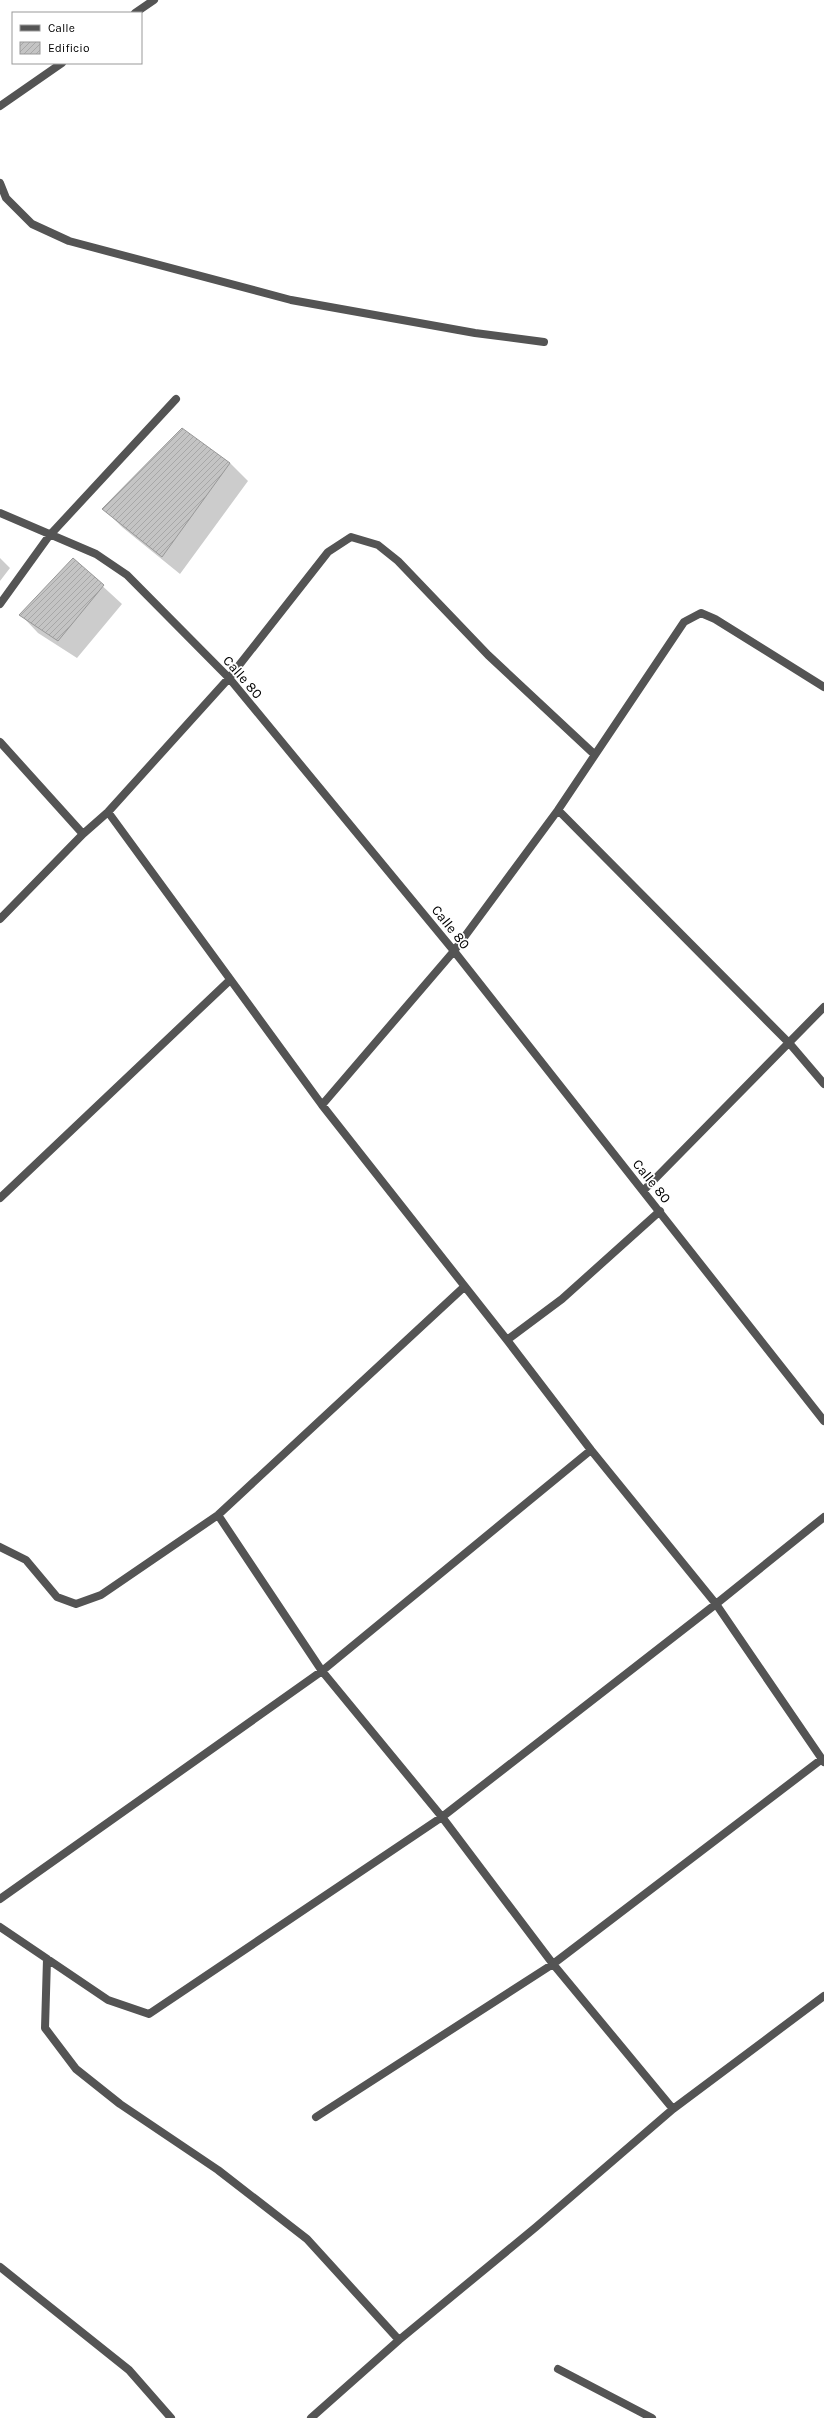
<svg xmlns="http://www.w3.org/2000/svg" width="824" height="2418" viewBox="0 0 824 2418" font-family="Karla,sans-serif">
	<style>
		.shadow { fill: #0003 }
		.building { fill: url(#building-hatch); stroke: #989898 }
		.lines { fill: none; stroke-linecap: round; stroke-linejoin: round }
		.minor { stroke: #545454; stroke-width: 8 }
		.labels { text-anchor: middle; stroke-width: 3.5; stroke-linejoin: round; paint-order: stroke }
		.street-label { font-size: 14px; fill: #000; stroke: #fff }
	</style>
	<defs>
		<pattern id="building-hatch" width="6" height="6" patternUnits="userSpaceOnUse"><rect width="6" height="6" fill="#c4c4c4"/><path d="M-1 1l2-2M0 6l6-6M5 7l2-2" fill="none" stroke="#a7a7a7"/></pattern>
	</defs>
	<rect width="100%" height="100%" fill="#fff"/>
	<path class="shadow" d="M230,463L248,481L180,574L122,527L104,509Z
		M0,558L10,568L0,581Z
		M73,559L122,604L77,658L38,633L21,615Z"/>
	<path class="building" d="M182,428L230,463L162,557L102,509Z
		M73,558L104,585L58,641L19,615Z"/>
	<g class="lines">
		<path class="minor" d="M135,13L154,0
			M0,106L62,63
			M0,183L6,198L32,224L69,241L291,300L475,333L544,342
			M0,513L96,554L127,575L229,678L454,951L824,1421
			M0,604L49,536L176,399
			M0,742L83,834
			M558,810L790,1044L824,1084
			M108,812L322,1105L507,1340L591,1450L716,1604L824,1762
			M0,919L83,834L108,812L229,678L328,552L351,537L378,545L398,561L488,655L594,754
			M322,1105L454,951L558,810L684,622L701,613L715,619L824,687
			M643,1191L824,1007
			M0,1198L229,981
			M507,1340L562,1299L660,1211
			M218,1515L322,1671L442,1817L553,1964L673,2109
			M0,1547L26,1560L57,1597L76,1604L101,1595L218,1515L464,1287
			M0,1899L322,1671L591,1450
			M0,1927L108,2000L149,2014L442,1817L716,1604L824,1517
			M47,1959L45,2028L76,2069L120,2104L218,2170L307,2239L399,2340
			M316,2117L553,1964L822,1759
			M0,2267L129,2370L171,2418
			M558,2369L652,2418
			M311,2418L399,2340L536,2227L673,2109L824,1996"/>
	</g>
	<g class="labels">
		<g class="street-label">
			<text transform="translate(243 677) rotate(49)" y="5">Calle 80</text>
			<text transform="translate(451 927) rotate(51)" y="5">Calle 80</text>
			<text transform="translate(652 1181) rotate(51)" y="5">Calle 80</text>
		</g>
	</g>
	<rect x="12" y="12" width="130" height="52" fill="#ffffff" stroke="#999999"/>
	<rect x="20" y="25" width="20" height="6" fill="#545454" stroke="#999999"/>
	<text x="48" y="32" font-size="12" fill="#000000">Calle</text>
	<rect x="20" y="42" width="20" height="12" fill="url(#building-hatch)" stroke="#999999"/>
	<text x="48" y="52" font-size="12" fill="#000000">Edificio</text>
</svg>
